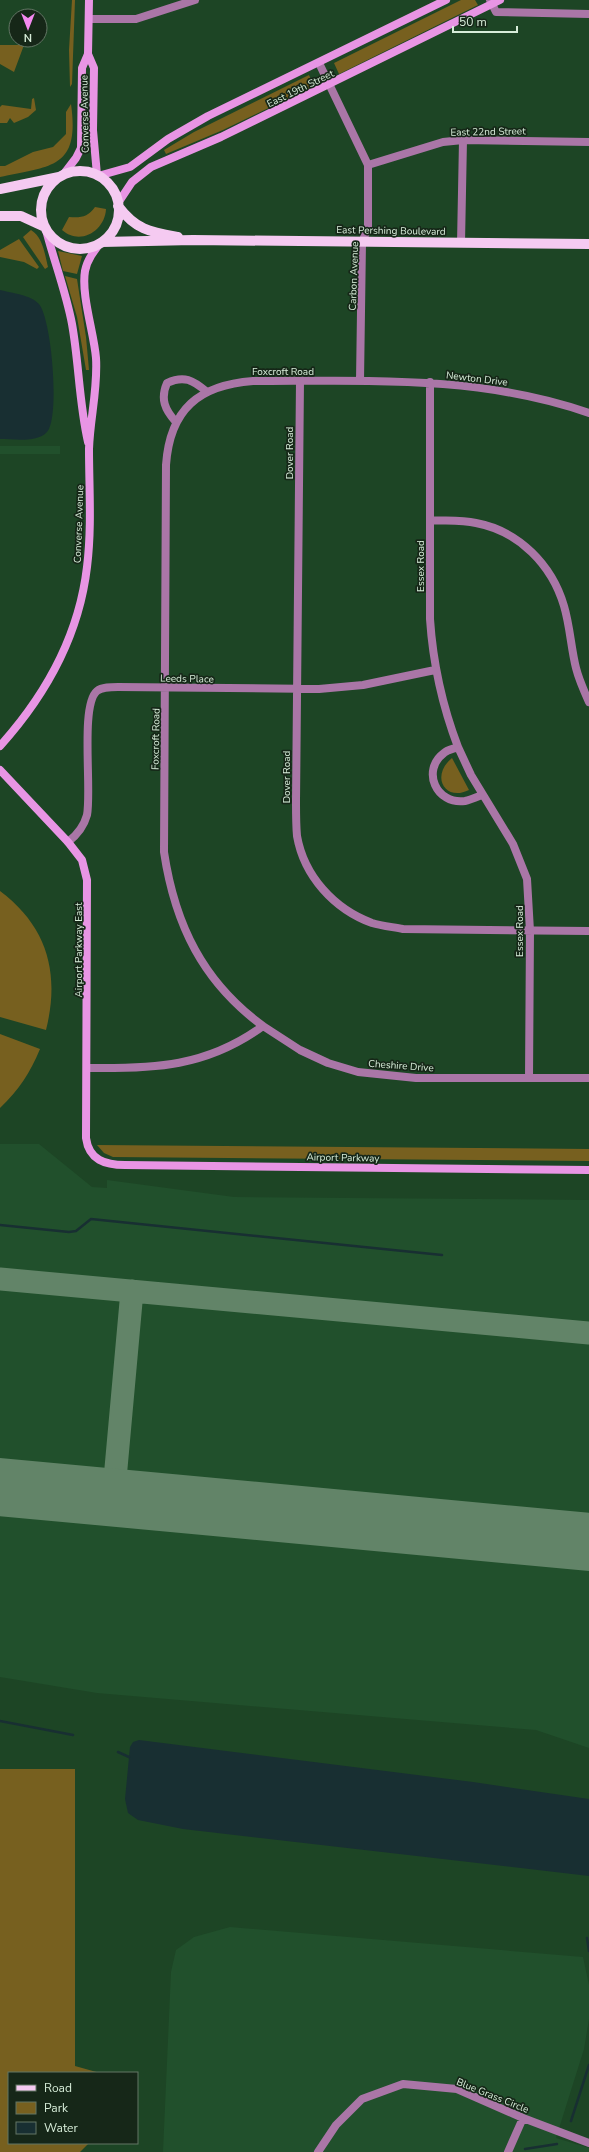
<svg xmlns="http://www.w3.org/2000/svg" width="589" height="2152" viewBox="0 0 589 2152" font-family="'Nunito Sans',sans-serif">
	<style>
		.built { fill: #21502c }
		.green { fill: #77601f }
		.water { fill: #182f32 }
		.lines { fill: none; stroke-linecap: round; stroke-linejoin: round }
		.stream { stroke: #182f32; stroke-width: 2.5 }
		.taxiway { stroke: #628468; stroke-width: 23 }
		.runway { stroke: #628468; stroke-width: 58 }
		.street { stroke: #aa76a7; stroke-width: 8 }
		.secondary { stroke: #e895e4; stroke-width: 8 }
		.primary { stroke: #f5caf1; stroke-width: 10 }
		.labels { text-anchor: middle; stroke-width: 3.5; stroke-linejoin: round; paint-order: stroke }
		.street-label { font-size: 10px; fill: #d7edd9; stroke: #162718 }
	</style>
	<rect width="100%" height="100%" fill="#1d4525"/>
	<path class="built" d="M0,446H60V454H0Z
		M0,1144H39L92,1187L107,1188V1180L234,1197L589,1200V1748L536,1730L97,1693L0,1677Z
		M230,1927L583,1957L589,1985V2019L584,2049L556,2138L589,2148V2152H163L171,1972L176,1950L194,1937Z"/>
	<path class="green" d="M72,0H75L72,84L70,87L69,50Z
		M461,0H475L478,5L339,74L334,63Z
		M0,45H24L14,72L0,64Z
		M309,75L314,86L223,130L166,154L164,150L194,132Z
		M34,98L36,110L28,117L14,123L10,118L7,123H0V107L2,105L31,109L32,99Z
		M71,104C80,168 52,166 0,177V166H5L33,152L53,147L66,134V112Z
		M95,207L106,209C105,231 80,246 62,230L69,217C81,218 88,217 95,207Z
		M31,230C43,237 45,255 48,267L45,269L23,237Z
		M19,239L39,267L37,269L24,262L0,257V250Z
		M58,251L82,256L77,274L63,271Z
		M65,276L77,279L86,337L89,370H86L77,317Z
		M452,758L469,790C445,802 430,776 452,758Z
		M0,891C48,927 60,974 46,1030L0,1017Z
		M0,1034L40,1049C30,1073 19,1090 0,1108Z
		M97,1145L589,1149V1161L113,1157L104,1153Z
		M0,1769H75V2066L100,2073H9V2143H89L80,2152H0Z"/>
	<path class="water" d="M0,290C12,293 31,295 39,304C52,320 60,418 47,432C37,443 13,439 0,439Z
		M139,1740L473,1782L589,1799V1876L183,1829L138,1820L128,1813L125,1799L130,1747L133,1742Z"/>
	<g class="lines">
		<path class="stream" d="M0,1225L69,1232L76,1231L91,1219L442,1255
			M0,1721L73,1735
			M118,1752L129,1757
			M587,1938L589,1951
			M571,2121L589,2065
			M525,2149L557,2144"/>
		<path class="taxiway" d="M0,1279L589,1333
			M132,1291L115,1479C119,1494 128,1497 143,1501
			M580,1541L589,1540"/>
		<path class="runway" d="M0,1487L589,1542"/>
		<path class="street" d="M490,0L496,12L589,14
			M89,19H136L195,0
			M319,63L368,165V228L362,242L360,381
			M368,165L443,142L463,140L589,142
			M461,243L463,140
			M300,381L296,802C296,813 296,825 297,836C304,876 334,909 372,923C382,926 393,927 403,929L589,931
			M430,382V619C433,664 442,705 458,747C453,749 447,750 444,753C421,770 436,805 465,801C470,800 477,797 482,795
			M176,422C165,410 160,399 167,383C184,375 193,380 207,392
			M431,520C445,521 461,520 476,523C519,531 552,565 564,606C570,626 571,648 576,668C579,680 584,691 589,702
			M458,747L471,775L513,844L527,879L530,931L529,1078
			M68,842C77,835 84,826 87,815C92,790 80,705 97,691C102,687 111,687 118,687L319,689L363,685L435,670
			M263,1026C203,982 175,925 164,852L166,465C170,409 199,385 253,381C366,381 481,375 589,413
			M87,1068C154,1069 207,1067 263,1026L300,1050L328,1063L358,1072L416,1078H589
			M318,2152L336,2125L362,2099L403,2084L457,2089L523,2118L589,2143
			M508,2152L523,2118"/>
		<path class="secondary" d="M88,54L94,68L93,130L97,175
			M63,175L76,158L81,148L82,68L88,54L89,0
			M98,176L130,167L168,139L208,116L446,0
			M118,203L132,182L151,167L221,137L500,0
			M46,230C54,261 66,292 72,324C79,363 79,403 88,442
			M0,746C45,696 79,635 87,567C92,527 89,488 89,449C90,418 98,389 96,358C94,333 81,295 85,271C87,260 94,251 101,242
			M0,770L68,842L82,860L87,880L86,1138C89,1160 105,1165 125,1165L589,1170"/>
		<path class="primary" d="M41 210a39 39 0 1 1 78 0a39 39 0 1 1-78 0Z
			M0,189L59,177
			M118,206C136,230 150,232 178,237
			M0,216H21L45,227
			M102,242L193,240L589,244"/>
	</g>
	<g class="labels">
		<g class="street-label">
			<text transform="translate(300 88) rotate(-26)" y="4">East 19th Street</text>
			<text transform="translate(84 114) rotate(-91)" y="4">Converse Avenue</text>
			<text transform="translate(488 131) rotate(-1)" y="4">East 22nd Street</text>
			<text transform="translate(391 230) rotate(1)" y="4">East Pershing Boulevard</text>
			<text transform="translate(353 276) rotate(-88)" y="4">Carbon Avenue</text>
			<text x="283" y="375">Foxcroft Road</text>
			<text transform="translate(477 378) rotate(7)" y="4">Newton Drive</text>
			<text transform="translate(289 453) rotate(-90)" y="4">Dover Road</text>
			<text transform="translate(78 524) rotate(-88)" y="4">Converse Avenue</text>
			<text transform="translate(420 566) rotate(-90)" y="4">Essex Road</text>
			<text transform="translate(187 678) rotate(1)" y="4">Leeds Place</text>
			<text transform="translate(155 739) rotate(-89)" y="4">Foxcroft Road</text>
			<text transform="translate(286 777) rotate(-90)" y="4">Dover Road</text>
			<text transform="translate(519 931) rotate(-90)" y="4">Essex Road</text>
			<text transform="translate(78 950) rotate(-90)" y="4">Airport Parkway East</text>
			<text transform="translate(401 1065) rotate(4)" y="4">Cheshire Drive</text>
			<text transform="translate(343 1157) rotate(1)" y="4">Airport Parkway</text>
			<text transform="translate(493 2095) rotate(22)" y="4">Blue Grass Circle</text>
		</g>
	</g>
	<rect x="8" y="2072" width="130" height="72" fill="#162718" stroke="#637665"/>
	<rect x="16" y="2085" width="20" height="6" fill="#f5caf1" stroke="#637665"/>
	<text x="44" y="2092" font-size="12" fill="#d7edd9">Road</text>
	<rect x="16" y="2102" width="20" height="12" fill="#77601f" stroke="#637665"/>
	<text x="44" y="2112" font-size="12" fill="#d7edd9">Park</text>
	<rect x="16" y="2122" width="20" height="12" fill="#182f32" stroke="#637665"/>
	<text x="44" y="2132" font-size="12" fill="#d7edd9">Water</text>
	<g transform="translate(28 28) rotate(180)"><circle r="19" fill="#162718" stroke="#637665"/>
	<path d="M0-3L7 15L0 10L-7 15Z" fill="#f489f0"/>
	<text y="-6" font-size="11" font-weight="bold" text-anchor="middle" fill="#d7edd9">N</text>
	</g>
	<path d="M453 26v6h64v-6" fill="none" stroke="#d7edd9" stroke-width="2"/>
	<text x="459" y="26" font-size="12" fill="#d7edd9" stroke="#162718" stroke-width="3" paint-order="stroke">50 m</text>
</svg>
